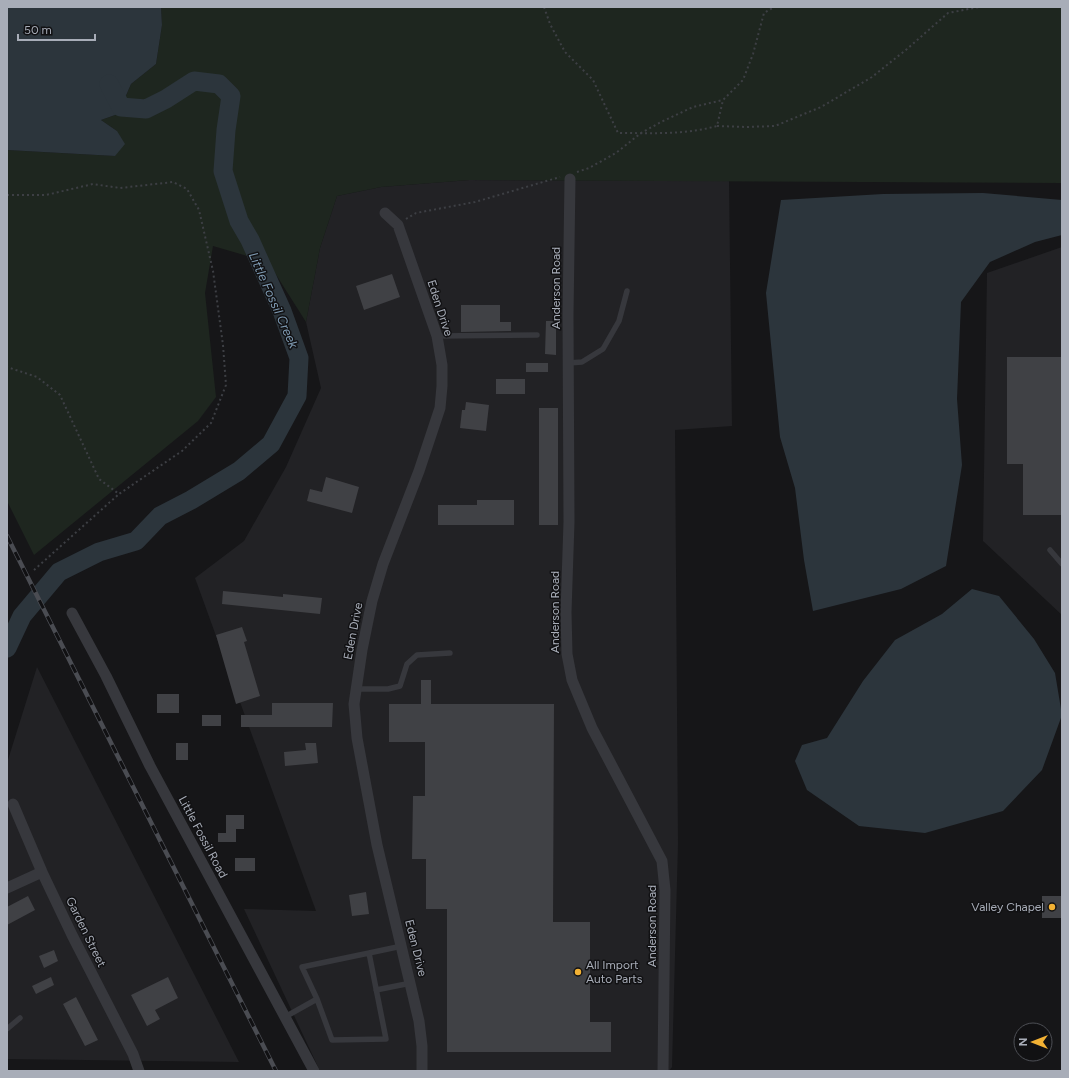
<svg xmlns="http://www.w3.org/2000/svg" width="1069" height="1078" viewBox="0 0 1069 1078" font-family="Figtree,sans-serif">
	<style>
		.built { fill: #222225 }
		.green { fill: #1e261f }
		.water { fill: #2c353c }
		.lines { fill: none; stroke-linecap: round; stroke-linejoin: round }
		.river { stroke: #2c353c; stroke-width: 19 }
		.building { fill: #404145 }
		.path { stroke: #3d3f44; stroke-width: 2; stroke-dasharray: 2 3; stroke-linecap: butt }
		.service { stroke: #37383d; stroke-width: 5.5 }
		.minor { stroke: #37383d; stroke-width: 11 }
		.rail-casing { stroke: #4a4c52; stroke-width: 4.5 }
		.rail { stroke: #111113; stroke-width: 3; stroke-dasharray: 9; stroke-linecap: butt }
		.poi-dot { fill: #f2b134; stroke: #111113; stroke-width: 1.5 }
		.labels { text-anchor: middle; stroke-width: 3; stroke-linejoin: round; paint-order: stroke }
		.street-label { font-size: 12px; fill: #a8adb8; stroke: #111113 }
		.poi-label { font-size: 12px; fill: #a8adb8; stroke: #111113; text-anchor: end }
		.water-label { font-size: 13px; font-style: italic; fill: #7f9bb3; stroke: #111113 }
	</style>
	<rect width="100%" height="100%" fill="#161618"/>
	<path class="built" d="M469,180L729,181L732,426L675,430L678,844L672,1067L669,1071H320L244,909L316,911L195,578L244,541L286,467L321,388L306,322L320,248L337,196L381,187Z
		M1062,247V615L983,541L987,273Z
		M37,667L239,1062L7,1059V763Z"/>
	<path class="green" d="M161,7H1062V183L469,180L381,187L337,196L320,248L306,322L268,262L213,246L205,293L216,397L198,421L34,555L7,501V150L115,156L117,131L101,120L118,114L131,84L156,64L162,25Z"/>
	<path class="water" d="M7,7H161L162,25L156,64L131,84L118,114L101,120L117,131L125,144L115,156L7,150Z
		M983,193L1062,200V235L1035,242L990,262L961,302L957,399L962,465L946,566L901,589L813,611L804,560L795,488L780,437L766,293L781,200L883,194Z
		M972,589L999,596L1034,639L1055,673L1062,715L1042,770L1003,811L925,833L859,826L807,790L795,761L802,745L827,738L863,681L895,640L942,614Z"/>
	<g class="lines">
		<path class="river" d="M7,648L22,616L59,572L99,552L136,541L160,516L191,500L239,471L271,444L297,396L299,358L282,311L250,240L239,221L223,171L226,130L231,96L219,84L194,81L166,99L146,109L121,107L109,84"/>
	</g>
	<path class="building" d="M392,274L400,297L364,310L356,286Z
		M461,305H500V322H511V331L461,332Z
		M546,321H556V355L545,354Z
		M1007,357H1062V515H1023V464H1007Z
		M526,363H548V372H526Z
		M496,379H525V394H496Z
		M466,402L489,405L486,431L460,428L462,410H465Z
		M539,408H558V525H539Z
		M326,477L359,487L352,513L307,501L310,489L322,492Z
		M477,500H514V525H438V505H477Z
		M223,591L283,597V594L322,598L320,614L222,604Z
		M242,627L247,641L244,642L260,696L236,704L216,635Z
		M421,680H431V704H554L553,922H590V1022H611V1052H447V909H426V859H412L413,796H425V742H389V704H421Z
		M157,694H179V713H157Z
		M272,703H333L332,727H241V715H272Z
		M202,715H221V726H202Z
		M176,743H188V760H176Z
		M305,743H316L318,763L285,766L284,752L306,750Z
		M226,815H244V829H236V842H218V833H226Z
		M235,858H255V871H235Z
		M366,892L369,914L352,916L349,895Z
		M28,896L35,910L7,925V907Z
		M1042,896H1062V918H1042Z
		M54,950L58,961L44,968L39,956Z
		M51,977L54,985L36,994L32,986Z
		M168,977L178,998L155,1010L160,1019L147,1026L131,995Z
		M76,997L98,1040L85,1046L63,1004Z"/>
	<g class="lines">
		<path class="path" d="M544,7L550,24L565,52L593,80L618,133C652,133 684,135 717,126L723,100L743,80L753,54L764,13L774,7
			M717,126L746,127L775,126L821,107L872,77L907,49L948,13L979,7
			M577,172L589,168L616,153L641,133L661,122L693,107L723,100
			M7,195H46L93,184L120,188L173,182L187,189L199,210L213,271L223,345L226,385L211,423L182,451L119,494L99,479L60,395L37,377L7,367
			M406,219L416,213L475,202L560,177
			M34,570L119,494"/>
		<path class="service" d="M437,336L537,335
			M568,363L582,362L603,349L619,321L627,291
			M1050,550L1062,564
			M356,689H388L400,686L407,664L417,655L450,653
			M369,953L402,946
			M376,990L411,983
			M285,1017L317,999L332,1040L386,1039L369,953L302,967L317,999
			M7,1029L20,1018"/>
		<path class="minor" d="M570,179L568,315L569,522L566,612L567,654L572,680L592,728L662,861L665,890L663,1071
			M385,213L398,225L437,336L442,365V386L440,408L419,471L383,564L372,601L362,650L354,704L357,738L377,845L419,1021L422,1046V1071
			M72,613L106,676L150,766L314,1071
			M13,804L42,872L72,935L133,1054L139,1071
			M7,888L42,872"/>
		<defs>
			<path id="rail" d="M7,536L276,1071"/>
		</defs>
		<use href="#rail" class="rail-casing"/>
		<use href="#rail" class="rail"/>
	</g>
	<g class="poi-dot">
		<circle cx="1052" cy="907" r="4"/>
		<circle cx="578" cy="972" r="4"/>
	</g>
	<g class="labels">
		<g class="street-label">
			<text transform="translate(556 288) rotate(-90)" y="4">Anderson Road</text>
			<text transform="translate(440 308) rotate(72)" y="4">Eden Drive</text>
			<text transform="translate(555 612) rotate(-90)" y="4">Anderson Road</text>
			<text transform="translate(353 631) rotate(-79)" y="4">Eden Drive</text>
			<text transform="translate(203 837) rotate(62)" y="4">Little Fossil Road</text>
			<text transform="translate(652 926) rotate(-90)" y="4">Anderson Road</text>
			<text transform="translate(86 932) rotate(64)" y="4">Garden Street</text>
			<text transform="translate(416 948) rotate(76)" y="4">Eden Drive</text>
		</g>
		<g class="poi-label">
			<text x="1044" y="911">Valley Chapel</text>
			<text x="586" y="969" text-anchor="start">All Import<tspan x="586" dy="14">Auto Parts</tspan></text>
		</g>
		<g class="water-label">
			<text transform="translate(274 300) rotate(66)" y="5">Little Fossil Creek</text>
		</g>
	</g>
	<rect width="1069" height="1078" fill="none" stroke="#a8adb8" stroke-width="16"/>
	<g transform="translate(1033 1042) rotate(270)"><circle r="19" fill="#111113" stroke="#4d4f55"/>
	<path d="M0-3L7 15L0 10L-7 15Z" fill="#f2b134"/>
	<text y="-6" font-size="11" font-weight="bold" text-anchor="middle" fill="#a8adb8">N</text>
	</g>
	<path d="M18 34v6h77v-6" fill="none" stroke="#a8adb8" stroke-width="2"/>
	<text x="24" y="34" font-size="12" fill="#a8adb8" stroke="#111113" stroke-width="3" paint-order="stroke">50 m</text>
</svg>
